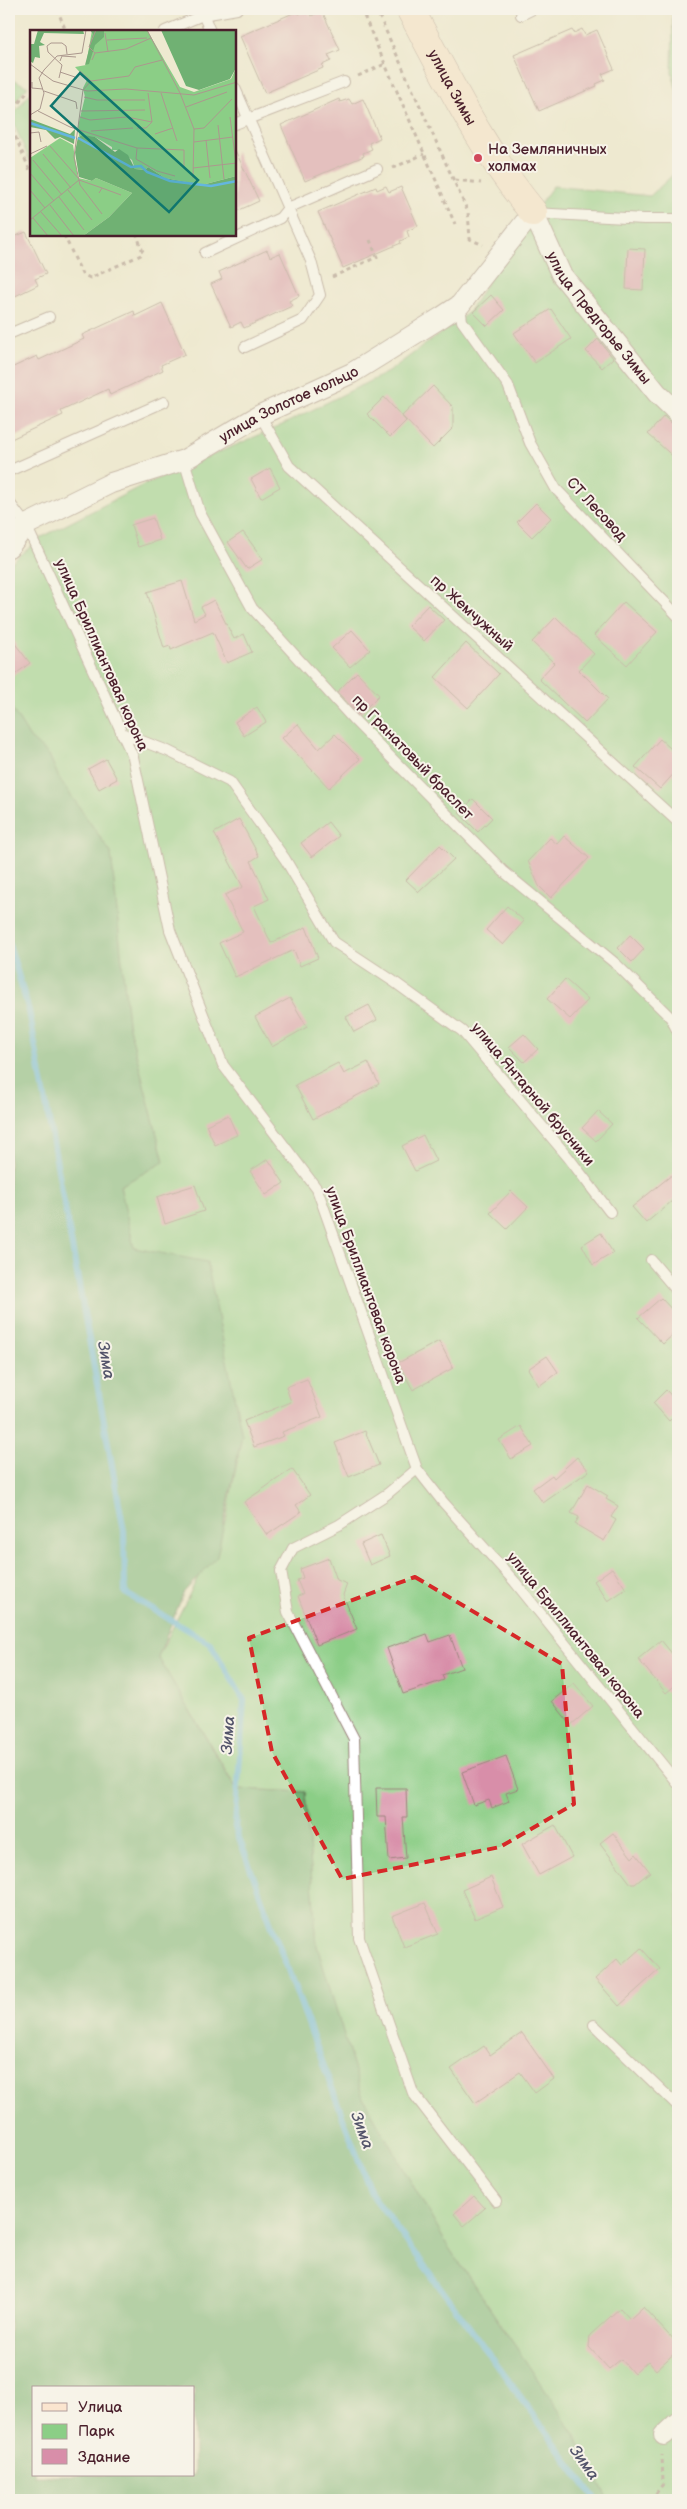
<svg xmlns="http://www.w3.org/2000/svg" width="687" height="2509" viewBox="0 0 687 2509" font-family="'Balsamiq Sans',sans-serif">
	<style>
		.green { fill: #8bce86; stroke: #6a7658 }
		.forest { fill: #70b173; stroke: #5d684f; fill-rule: evenodd }
		.lines { fill: none; stroke-linecap: round; stroke-linejoin: round }
		.stream { stroke: #64b6df; stroke-width: 6 }
		.building { fill: #d88ea9 }
		.lane-casing { stroke: #9c847e; stroke-width: 12 }
		.street-casing { stroke: #9c847e; stroke-width: 22 }
		.secondary-casing { stroke: #9c847e; stroke-width: 29 }
		.path { stroke: #9c847e; stroke-width: 3; stroke-dasharray: 4 4; stroke-linecap: butt }
		.lane { stroke: #fff; stroke-width: 10 }
		.street { stroke: #fff; stroke-width: 20 }
		.secondary { stroke: #fbe5cf; stroke-width: 28 }
		.marked { fill: none; stroke: #d62828; stroke-width: 4; stroke-dasharray: 10 6; stroke-linejoin: round }
		.poi-dot { fill: #d1495b; stroke: #f7f3e8; stroke-width: 2 }
		.labels { text-anchor: middle; stroke-width: 4; stroke-linejoin: round; paint-order: stroke }
		.street-label { font-size: 15px; fill: #4a1f2b; stroke: #f7f3e8 }
		.poi-label { font-size: 15px; fill: #4a1f2b; stroke: #f7f3e8; text-anchor: start }
		.water-label { font-size: 16px; font-style: italic; fill: #53546a; stroke: #f7f3e8 }
		.inset-river { fill: none; stroke: #64b6df; stroke-width: 2.5 }
		.inset-road { fill: none; stroke: #ac988e; stroke-width: 1 }
		.view { fill: #0f766e; fill-opacity: 0.15; stroke: #0f766e; stroke-width: 2.5 }
		.inset-edge { fill: none; stroke: #4a1f2b; stroke-width: 2.5 }
	</style>
	<rect width="100%" height="100%" fill="#f7f3e8"/>
	<filter id="ink" filterUnits="userSpaceOnUse"><feTurbulence type="fractalNoise" baseFrequency=".02" numOctaves="2"/><feDisplacementMap in="SourceGraphic" scale="10" xChannelSelector="R" yChannelSelector="G"/><feConvolveMatrix kernelMatrix="1 2 1 2 8 2 1 2 1" color-interpolation-filters="sRGB"/></filter>
	<filter id="wash" filterUnits="userSpaceOnUse"><feTurbulence type="fractalNoise" baseFrequency=".0096" numOctaves="4" result="noise"/><feDisplacementMap in="SourceGraphic" scale="20" xChannelSelector="R" yChannelSelector="G"/><feGaussianBlur stdDeviation="1.12" result="paint"/><feColorMatrix in="noise" values="0 0 0 0 0 0 0 0 0 0 0 0 0 0 0 0 0 1.4 0 .05"/><feComposite in="paint" operator="in"/></filter>
	<g filter="url(#wash)">
		<rect width="100%" height="100%" fill="#eee9d0"/>
		<path class="green" d="M673,9H678V96L672,72Z
			M9,77L28,87C20,92 18,104 9,107Z
			M31,92V164L11,117Z
			M678,170V2500H608L576,2436L447,2245L363,2098L317,1946L305,1792L237,1789L158,1657L226,1521L242,1435L207,1263L134,1248L120,1186L164,1161L128,1023L111,853L59,778L49,755L30,738L9,704V565L42,537L143,485L280,426L388,372L468,313L514,239L553,186L650,196Z"/>
		<path class="forest" d="M9,704L30,738L49,755L59,778L111,853L128,1023L164,1162L120,1186L134,1248L207,1262L242,1435L217,1557L184,1592L158,1657L236,1789L305,1792L317,1946L363,2098L447,2245L576,2436L608,2500H9ZM34,2388H194V2475H34Z"/>
		<g class="lines">
			<path class="stream" d="M9,944L29,1011L124,1531L125,1593L210,1643L244,1700L235,1827L371,2193L596,2500"/>
		</g>
		<g id="blocks">
			<path class="building" d="M308,10L311,16L322,11L340,50L328,55L331,61L322,65L323,68L265,93L240,36L298,11L299,14Z
				M582,29L585,35L597,30L614,69L602,74L605,80L596,84L597,86L539,111L514,55L572,30L574,33Z
				M339,99L340,102L349,99L352,104L363,99L380,138L369,143L372,149L363,153L364,156L305,181L281,125Z
				M235,150L259,201L235,212Z
				M386,186L389,192L401,187L418,226L407,231L409,237L400,241L401,243L343,268L318,212L376,187L377,190Z
				M26,232L46,274L35,279L38,285L9,299V239Z
				M628,248L645,249L643,290L626,289Z
				M267,250L270,257L280,253L299,296L289,301L292,306L244,328L241,322L231,327L211,284L222,279L219,272Z
				M491,295L504,310L487,326L473,312Z
				M162,303L185,354L161,365L163,370L110,395L108,389L61,411L63,415L9,440V369L37,356L39,360L84,339L82,335L134,311L135,316Z
				M551,309L571,339L535,363L514,333Z
				M598,339L613,358L602,368L586,351Z
				M433,386L453,407V428L433,448L402,416Z
				M384,397L406,421L390,437L367,414Z
				M664,416L670,422L678,425V461L648,434Z
				M270,468L280,487L261,498L251,479Z
				M536,503L551,518L532,537L517,522Z
				M153,518L160,540L138,547L131,525Z
				M243,532L263,559L247,569L228,542Z
				M182,581L194,620L205,614L201,607L214,600L234,639L244,634L252,652L227,663L213,632L171,650L170,646L164,648L147,592Z
				M624,602L657,632L627,665L594,635Z
				M428,605L444,620L424,641L408,626Z
				M556,617L594,654L579,670L608,699L585,723L539,679L554,663L532,642Z
				M352,630L370,650L350,667L332,648Z
				M9,636L30,663L9,679Z
				M466,643L499,674L468,708L435,677Z
				M357,672L379,695L359,715L337,692Z
				M257,707L266,722L244,736L235,722Z
				M298,724L319,749L335,734L360,759L329,788L282,738Z
				M660,739L678,755V769L660,789L635,767Z
				M106,759L117,779L99,789L88,769Z
				M473,799L492,818L478,832L459,813Z
				M239,819L259,856L251,861L269,899L254,906L271,943L306,927L318,958L300,966L294,950L235,977L219,943L243,932L225,895L243,887L214,833Z
				M328,822L339,836L312,857L301,843Z
				M564,836L589,858L551,898L539,886L528,861L550,838L557,844Z
				M440,845L454,859L419,892L406,880Z
				M507,906L524,921L503,945L486,930Z
				M630,935L644,949L632,962L618,948Z
				M565,979L588,1000L570,1019L547,999Z
				M290,998L307,1027L272,1047L255,1017Z
				M369,1005L377,1020L354,1032L346,1017Z
				M524,1034L538,1049L524,1062L509,1047Z
				M368,1062L379,1084L313,1119L295,1085L338,1063L344,1074Z
				M598,1111L612,1124L596,1141L582,1128Z
				M228,1115L237,1135L215,1145L206,1125Z
				M423,1135L436,1161L415,1171L402,1146Z
				M268,1159L284,1183L266,1195L250,1171Z
				M678,1170V1196L646,1223L632,1207Z
				M195,1185L204,1211L165,1224L157,1197Z
				M511,1191L528,1207L507,1229L490,1213Z
				M601,1233L613,1253L593,1265L582,1245Z
				M661,1298L678,1316V1330L663,1344L638,1318Z
				M439,1341L453,1368L413,1390L398,1363Z
				M547,1356L558,1372L539,1386L528,1369Z
				M307,1379L322,1417L282,1432L284,1436L254,1447L244,1421L291,1402L286,1387Z
				M666,1390L678,1403V1413L669,1421L653,1403Z
				M521,1426L533,1446L511,1459L499,1440Z
				M365,1431L379,1465L349,1477L335,1443Z
				M577,1457L589,1471L543,1503L533,1489L552,1475L554,1478Z
				M292,1469L310,1495L296,1505L301,1512L267,1535L244,1502Z
				M588,1484L608,1496L606,1499L618,1506L611,1517L616,1520L604,1541L575,1524L579,1517L571,1513Z
				M381,1535L390,1556L370,1565L361,1544Z
				M329,1558L337,1580L347,1584L343,1595L357,1629L317,1645L298,1596L303,1594L297,1580L303,1578L300,1569Z
				M612,1568L626,1589L608,1601L594,1581Z
				M427,1634L430,1642L450,1635L462,1668L442,1675L444,1680L403,1694L387,1648Z
				M661,1640L678,1661V1683L666,1693L638,1659Z
				M574,1683L593,1706L571,1725L552,1701Z
				M506,1756L518,1789L506,1793L509,1801L492,1808L489,1800L474,1805L462,1772Z
				M376,1788H406L407,1817H403L406,1858L389,1860L386,1817H377Z
				M555,1825L572,1857L539,1875L522,1844Z
				M613,1833L632,1858L636,1854L650,1872L635,1884H631L600,1843Z
				M491,1877L503,1907L475,1919L462,1890Z
				M425,1903L438,1934L404,1947L392,1916Z
				M641,1948L660,1969L619,2006L595,1979L617,1959L622,1965Z
				M522,2033L554,2079L535,2093L520,2072L475,2103L451,2069L484,2046L490,2055Z
				M474,2196L485,2208L464,2226L454,2214Z
				M643,2307L678,2345V2350L656,2370L648,2361L634,2374L621,2359L609,2369L589,2347L590,2335L620,2308L630,2319Z"/>
		</g>
	</g>
	<g filter="url(#ink)">
		<use href="#blocks" fill-opacity="0" stroke="#9c847e" stroke-width="1"/>
		<g class="lines">
			<defs>
				<path id="lane" d="M201,9L210,31
					M521,15L533,9
					M165,31L203,15L237,9
					M235,88L311,261L320,295L303,320L245,347
					M235,124L344,82
					M534,213L644,219H678
					M205,253L280,218L288,208L377,169
					M460,305L462,321L508,385L530,443L556,489L678,616
					M9,334L49,317
					M260,415L289,466L678,822
					M184,460L200,513L252,608L353,719L503,871L616,964L671,1018L678,1032
					M9,471L164,402
					M9,502L26,525L133,757L170,930L223,1065L317,1189L417,1469L443,1502L515,1582L678,1784
					M121,733L168,751L230,782L285,859L334,942L393,981L462,1031L568,1157L610,1212
					M651,1260L678,1292
					M417,1469L387,1494L339,1525L293,1548L281,1571L288,1612L354,1739L359,1938L413,2093L496,2201
					M594,2025L678,2106"/>
				<g id="street">
					<path id="s1" d="M9,547L26,525L111,483L184,460L260,415L352,373L442,317L460,305L533,212L561,274L657,393L678,413"/>
					<path d="M664,2435L678,2422"/>
				</g>
				<g id="secondary">
					<path id="s2" d="M410,9C447,78 483,152 533,212"/>
				</g>
			</defs>
			<use href="#lane" class="lane-casing"/>
			<use href="#street" class="street-casing"/>
			<use href="#secondary" class="secondary-casing"/>
			<path class="path" d="M57,9L66,31
				M361,9L455,224
				M376,9L468,212L470,239L483,245
				M27,11V9
				M358,76L385,64
				M9,115L29,90
				M9,122L31,173
				M393,168L424,154
				M455,180L481,183
				M64,235L82,274L90,278L141,255L143,252L137,235
				M332,277L377,257L370,240
				M651,2500L663,2484L662,2455"/>
			<use href="#lane" class="lane"/>
			<use href="#street" class="street"/>
			<use href="#secondary" class="secondary"/>
		</g>
	</g>
	<path d="M0 0H687V2509H0ZM415,1577L562,1664L574,1804L500,1847L342,1879L272,1752L249,1638Z" fill="#eee9d0" fill-opacity=".55" fill-rule="evenodd"/>
	<path class="marked" d="M415,1577L562,1664L574,1804L500,1847L342,1879L272,1752L249,1638Z"/>
	<circle class="poi-dot" cx="478" cy="158" r="5"/>
	<g class="labels">
		<g class="street-label">
			<text dy="5" stroke="none"><textPath href="#s2" startOffset="89">улица Зимы</textPath></text>
			<text dy="5" stroke="none"><textPath href="#s1" startOffset="760">улица Предгорье Зимы</textPath></text>
			<text dy="5" stroke="none"><textPath href="#s1" startOffset="318">улица Золотое кольцо</textPath></text>
			<text transform="translate(597 509) rotate(47)" y="5">СТ Лесовод</text>
			<text transform="translate(472 613) rotate(42)" y="5">пр Жемчужный</text>
			<text transform="translate(102 655) rotate(66)" y="5">улица Бриллиантовая корона</text>
			<text transform="translate(413 757) rotate(46)" y="5">пр Гранатовый браслет</text>
			<text transform="translate(533 1094) rotate(50)" y="5">улица Янтарной брусники</text>
			<text transform="translate(366 1285) rotate(70)" y="5">улица Бриллиантовая корона</text>
			<text transform="translate(576 1635) rotate(51)" y="5">улица Бриллиантовая корона</text>
		</g>
		<g class="poi-label">
			<text x="488" y="154">На Земляничных<tspan x="488" dy="17">холмах</tspan></text>
		</g>
		<g class="water-label">
			<text transform="translate(107 1360) rotate(80)" y="6">Зима</text>
			<text transform="translate(227 1735) rotate(-86)" y="6">Зима</text>
			<text transform="translate(363 2130) rotate(70)" y="6">Зима</text>
			<text transform="translate(585 2462) rotate(54)" y="6">Зима</text>
		</g>
	</g>
	<g transform="translate(30 30)">
		<rect width="206" height="206" fill="#eee9d0"/>
		<path d="M62,0H117L150,57L164,62L201,49L206,38V146L172,155L135,148L118,137L115,140L105,139L102,130L89,120H82V117L65,107L49,106L48,96L55,67L53,58L57,50L45,37L56,35ZM30,108L43,115L48,148L62,151L66,148L102,163L79,187L53,206H0V128Z" fill="#8bce86"/>
		<path d="M8,0H53L54,4L14,3L10,12L15,15L9,16L10,28L5,27L3,33L0,31V14H4ZM60,0H74V7L65,15L59,34L55,35L63,4ZM131,0H206V38L200,49L169,60L156,56ZM0,89L40,104L45,99L44,114L30,107L25,109L16,100L0,97ZM53,105L65,107L85,122L89,119L98,125L105,139L115,140L118,137L135,148L172,155L206,146V206H53L79,187L102,163L66,148L62,151L49,147L45,122L48,107Z" fill="#70b173"/>
		<path class="inset-river" d="M0,93L45,108M48,108L101,137L111,136L117,142L140,151L181,156L207,151"/>
		<path class="inset-road" d="M117,0L150,63L164,99L163,148M75,3L78,22M77,10L117,8M65,23L59,17L66,0M62,30L65,23L96,19L121,8M30,31L32,26L46,27M0,34L23,51L57,61L96,59L164,65L207,52M50,41L61,51L53,60M30,42L45,47L43,52M29,48L32,35L18,22L17,16L21,13H32L36,16L37,24M61,51L99,46L105,37L132,30M2,52V58L13,59M53,60L44,127L50,155L72,184M14,61L46,72L47,79M131,63L147,111M54,67L67,70H115M156,77L197,62M8,81L40,97L107,118L154,120V138M51,81L115,80M0,85L10,79L14,63L9,48L14,40L27,26L52,23L56,0M50,87L60,90L97,87L122,92M200,87L206,133M188,95L194,149M107,98H116L122,92L118,63M164,99L174,98L202,69M61,101L103,98M0,103L9,102L11,112M125,104L143,98M176,110L180,148M164,112L203,107M20,116L49,149M107,118L106,129L127,141L145,146M0,124L17,116M13,124L41,158M3,130L32,165M163,138L207,133M0,143L24,171M49,150L72,158L69,163M72,158L91,165M0,160L15,178M38,160L62,190M29,167L54,200M20,175L44,206M11,182L32,206M3,188L18,206M0,190L49,150"/>
		<path class="view" d="M50,43L168,150L139,182L21,76Z"/>
		<rect width="206" height="206" class="inset-edge"/>
	</g>
	<rect width="687" height="2509" fill="none" stroke="#f7f3e8" stroke-width="30"/>
	<rect x="32" y="2386" width="162" height="90" fill="#f7f3e8" stroke="#b29e9c"/>
	<rect x="42" y="2403" width="25" height="8" fill="#fbe5cf" stroke="#b29e9c"/>
	<text x="78" y="2412" font-size="15" fill="#4a1f2b">Улица</text>
	<rect x="42" y="2424" width="25" height="15" fill="#8bce86" stroke="#b29e9c"/>
	<text x="78" y="2436" font-size="15" fill="#4a1f2b">Парк</text>
	<rect x="42" y="2449" width="25" height="15" fill="#d88ea9" stroke="#b29e9c"/>
	<text x="78" y="2462" font-size="15" fill="#4a1f2b">Здание</text>
</svg>
